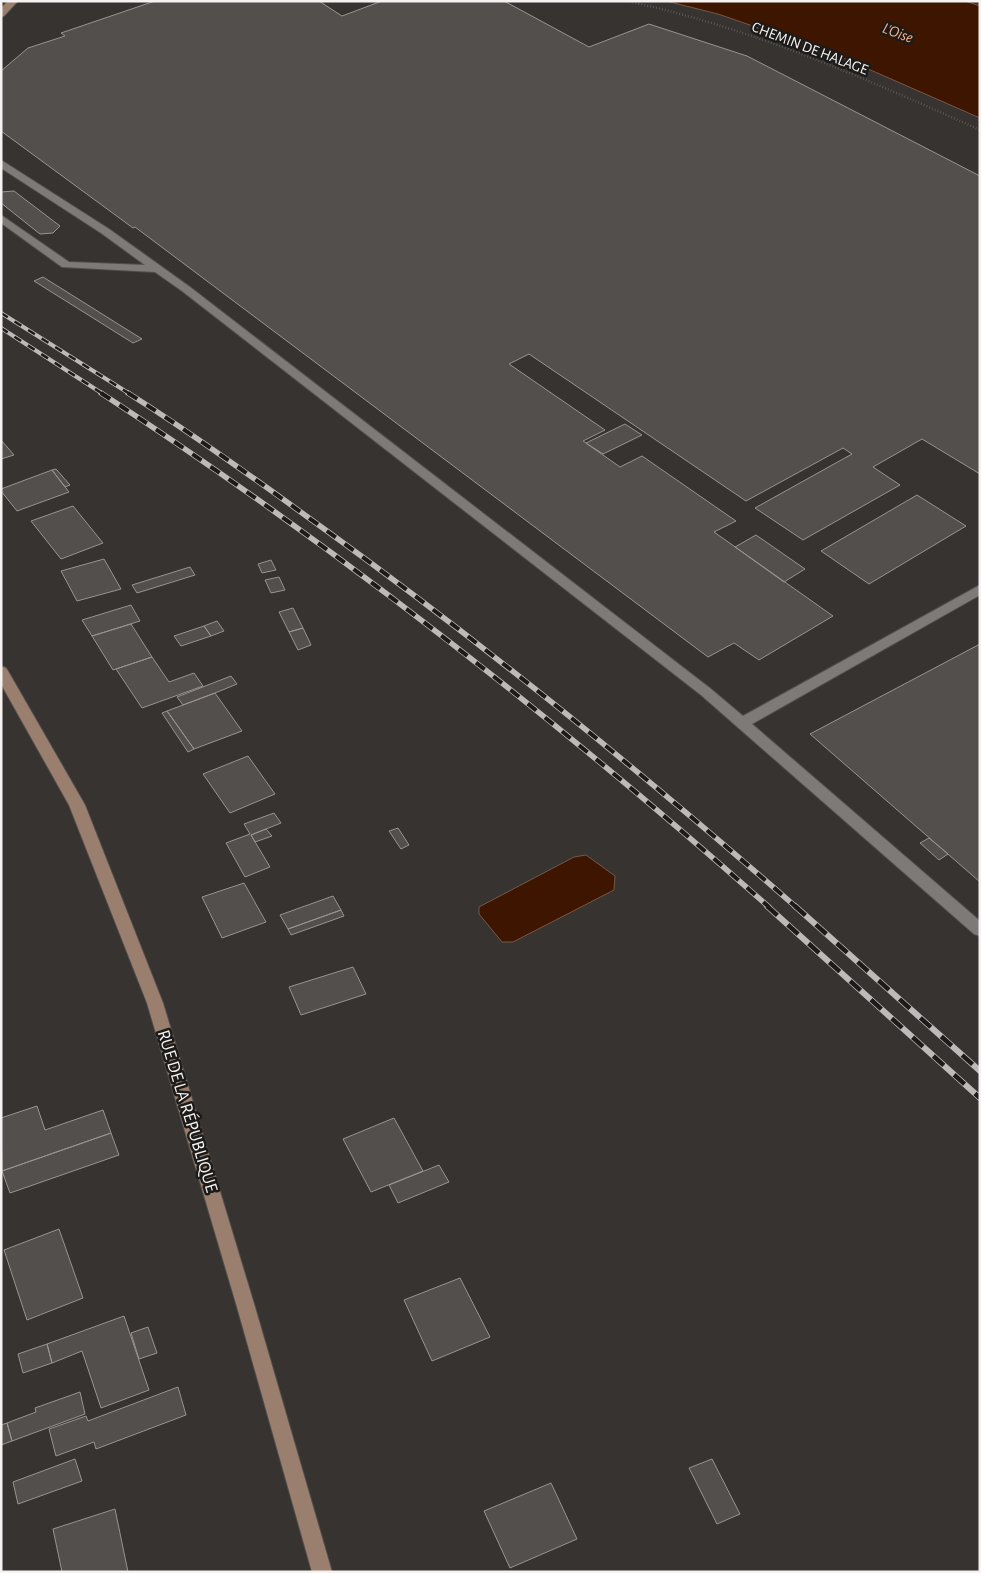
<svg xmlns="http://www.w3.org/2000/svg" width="981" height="1573" viewBox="0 0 981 1573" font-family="'Alegreya Sans',sans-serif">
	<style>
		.water { fill: #3e1600; stroke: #755848 }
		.building { fill: #534f4d; stroke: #999491 }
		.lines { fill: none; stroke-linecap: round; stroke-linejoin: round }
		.lane-casing { stroke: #524f4d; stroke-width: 2 }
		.secondary-casing { stroke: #524f4d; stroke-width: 2 }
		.path { stroke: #767271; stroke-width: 2.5; stroke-dasharray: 0.5 2.5; stroke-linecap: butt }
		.lane { fill: #7e7a77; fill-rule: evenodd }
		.secondary { fill: #9a7f6e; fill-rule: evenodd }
		.rail-far2-casing { stroke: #bdbab9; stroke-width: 4 }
		.rail-far1-casing { stroke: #bdbab9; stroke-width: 5.5 }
		.rail-casing { stroke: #bdbab9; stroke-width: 6 }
		.rail-far2 { stroke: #1d1b1a; stroke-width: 2.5; stroke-dasharray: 8; stroke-linecap: butt }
		.rail-far1 { stroke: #1d1b1a; stroke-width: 4; stroke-dasharray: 11; stroke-linecap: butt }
		.rail { stroke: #1d1b1a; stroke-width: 4.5; stroke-dasharray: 14; stroke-linecap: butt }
		.labels { text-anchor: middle; stroke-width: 5; stroke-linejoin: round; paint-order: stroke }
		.far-street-label { font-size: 15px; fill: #f5f2f1; stroke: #1d1b1a }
		.far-water-label { font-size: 16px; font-style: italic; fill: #f6b18a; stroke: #1d1b1a }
		.street-label { font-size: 18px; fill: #f5f2f1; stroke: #1d1b1a }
	</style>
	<rect width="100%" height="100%" fill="#373331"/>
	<path class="water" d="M666,1H965L980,6V118L834,54L718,14Z
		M586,855L615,876L614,890L513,942H502L479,914V907L574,857Z"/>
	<path class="building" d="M155,1H319L342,16L382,1H504L589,47L649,24L747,56L980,176V474L922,439L873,467L900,485L803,540L755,508L852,454L843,448L746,501L529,354L509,364L605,430L583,441L620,467L642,456L736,521L714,532L833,616L759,660L734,643L708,657L135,227L133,228L1,131V71L28,48L65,36L61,33Z
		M14,191L60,226L53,233L40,234L1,203V192Z
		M43,277L142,339L133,343L34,281Z
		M625,424L642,435L603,454L586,443Z
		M1,440L14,455L1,459Z
		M56,469L70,485L65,487L52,470Z
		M52,470L69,492L17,511L1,491V489Z
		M917,495L966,526L869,584L821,551Z
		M73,506L103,543L61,559L31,521Z
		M756,535L805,569L784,582L735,547Z
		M104,559L121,589L77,601L61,571Z
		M271,560L276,570L262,573L258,564Z
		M190,567L195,575L137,593L132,585Z
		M279,577L285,590L271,593L265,580Z
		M131,605L140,621L92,636L82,620Z
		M293,608L303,628L289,632L279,612Z
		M217,621L224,631L211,636L204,626Z
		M131,624L152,657L113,670L92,636Z
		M204,626L211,636L181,646L174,636Z
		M303,628L311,645L298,650L289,632Z
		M980,644V882L810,734Z
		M152,657L169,682L194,673L203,686L142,708L116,669Z
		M231,676L237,684L215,693L183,705L177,697Z
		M215,693L242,731L194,749L167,711Z
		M167,711L194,749L188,752L162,713Z
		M248,756L275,794L230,813L203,774Z
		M274,813L281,823L251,835L270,867L245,877L226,843L250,834L244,824Z
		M398,828L409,845L401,849L389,831Z
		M266,829L272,836L255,842L251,835Z
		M929,838L948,854L939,860L920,843Z
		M244,883L266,922L222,938L202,897Z
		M333,896L341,910L288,929L280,915Z
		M341,910L344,916L291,935L288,929Z
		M353,967L366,994L301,1015L289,987Z
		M37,1106L45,1130L103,1110L111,1133L2,1171L1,1118Z
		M394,1118L423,1171L371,1192L343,1139Z
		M111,1133L119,1155L10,1193L2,1171Z
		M439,1165L449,1182L398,1203L389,1185Z
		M59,1229L83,1298L27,1320L4,1250Z
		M460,1278L490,1337L432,1361L404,1300Z
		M124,1316L149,1390L101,1408L82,1351L52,1363L47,1344Z
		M148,1327L157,1353L139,1359L131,1333Z
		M47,1344L52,1363L23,1373L18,1354Z
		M178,1387L186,1415L96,1449L94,1442L56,1456L49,1429L86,1416L88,1421Z
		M80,1392L85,1414L12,1441L7,1423L36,1412L35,1408Z
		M7,1423L12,1441L1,1445V1425Z
		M75,1459L82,1481L18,1504L13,1482Z
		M712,1459L740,1514L717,1524L689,1468Z
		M551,1483L577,1539L510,1568L484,1511Z
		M115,1509L128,1572H62L53,1529Z"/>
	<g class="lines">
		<defs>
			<path id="lane" d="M1,160L109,229L190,287L711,689L743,716L980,585V595L752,724L980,921V936L974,934L701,695L182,291L155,272L62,267L1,223V215L69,262L145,265L101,233L1,168Z"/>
			<path id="secondary" d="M8,1H18L4,16L1,17V8Z
				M1,666L6,668L8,671L85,805L163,1003L255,1307L332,1572H312L237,1307L147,1003L69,805L1,684Z"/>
		</defs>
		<use href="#lane" class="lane-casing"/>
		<use href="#secondary" class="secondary-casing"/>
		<path class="path" d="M627,1C749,27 867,79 980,130"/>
		<use href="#lane" class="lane"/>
		<use href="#secondary" class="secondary"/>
		<defs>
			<path id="rail-far2" d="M1,313L130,394
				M1,328L103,394"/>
			<path id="rail-far1" d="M101,393C334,545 561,723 769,907
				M128,393C196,436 262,484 327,531C489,648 645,775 796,907"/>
			<path id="rail" d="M767,906L980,1098
				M795,906L980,1071"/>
		</defs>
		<use href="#rail-far2" class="rail-far2-casing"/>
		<use href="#rail-far1" class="rail-far1-casing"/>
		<use href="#rail" class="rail-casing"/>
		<use href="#rail-far2" class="rail-far2"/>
		<use href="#rail-far1" class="rail-far1"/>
		<use href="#rail" class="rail"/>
	</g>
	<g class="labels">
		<g class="far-street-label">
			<text transform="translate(810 48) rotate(21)" y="5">CHEMIN DE HALAGE</text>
		</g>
		<g class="far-water-label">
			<text transform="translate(898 32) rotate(21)" y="6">L'Oise</text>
		</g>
		<g class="street-label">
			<text transform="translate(188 1111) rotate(73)" y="6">RUE DE LA RÉPUBLIQUE</text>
		</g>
	</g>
	<rect width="981" height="1573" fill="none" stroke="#f5f2f1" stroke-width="5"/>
</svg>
